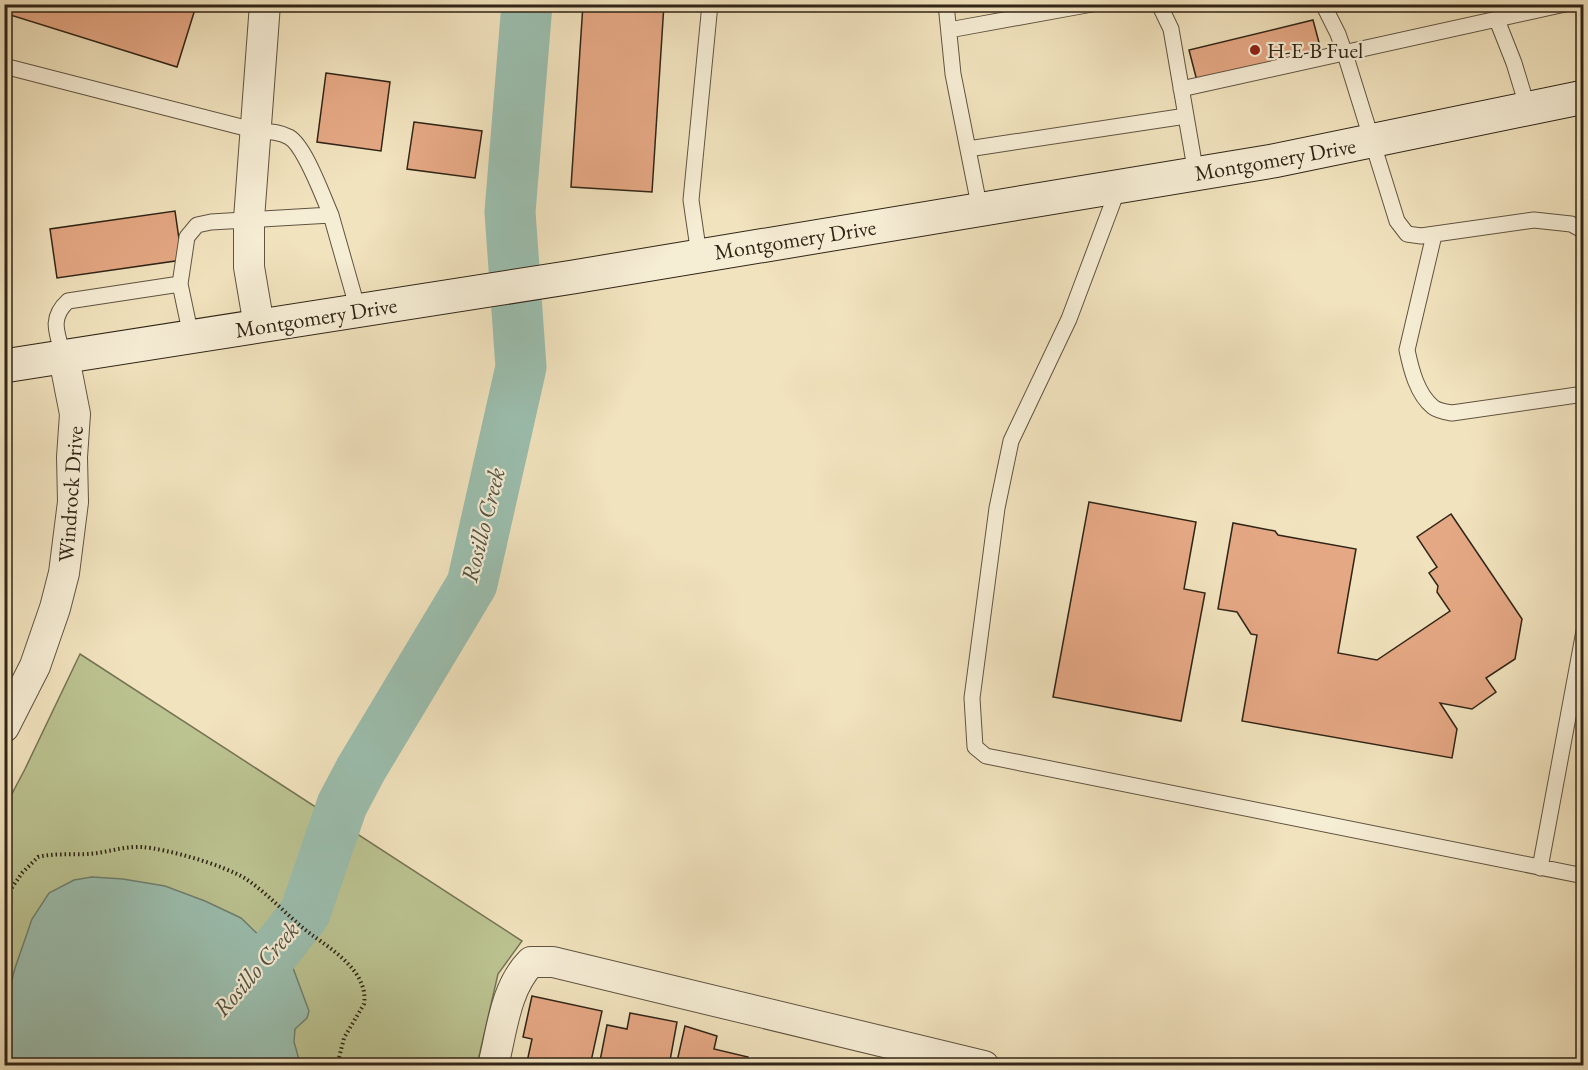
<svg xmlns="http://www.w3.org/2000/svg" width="1588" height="1070" viewBox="0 0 1588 1070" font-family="'EB Garamond',serif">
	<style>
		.green { fill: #bbc391; stroke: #767454; stroke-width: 1.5 }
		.water { fill: #9bbeae; stroke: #708172; stroke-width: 1.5 }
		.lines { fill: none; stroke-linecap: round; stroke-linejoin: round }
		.river { stroke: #9bbeae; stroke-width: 51 }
		.building { fill: #e5a884; stroke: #302517; stroke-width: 1.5 }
		.service-casing { stroke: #605441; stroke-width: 17 }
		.minor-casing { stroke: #605441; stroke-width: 32 }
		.secondary-casing { stroke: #302517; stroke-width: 35 }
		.path { stroke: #302517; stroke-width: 4; stroke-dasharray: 1.5 3; stroke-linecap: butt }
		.service { stroke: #f6edd5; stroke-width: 15 }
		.minor { stroke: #f6edd5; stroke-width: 30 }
		.secondary { stroke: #f6edd5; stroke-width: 33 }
		.poi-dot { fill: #8f2418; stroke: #f6edd5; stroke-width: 2 }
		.labels { text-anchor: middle; stroke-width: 4.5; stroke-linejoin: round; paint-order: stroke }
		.poi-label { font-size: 22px; fill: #302517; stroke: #f6edd5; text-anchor: start }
		.street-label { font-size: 22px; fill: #302517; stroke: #f6edd5 }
		.water-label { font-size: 24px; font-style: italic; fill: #505344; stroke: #f6edd5 }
	</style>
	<rect width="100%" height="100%" fill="#f1e3be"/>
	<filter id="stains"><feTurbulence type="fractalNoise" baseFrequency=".00333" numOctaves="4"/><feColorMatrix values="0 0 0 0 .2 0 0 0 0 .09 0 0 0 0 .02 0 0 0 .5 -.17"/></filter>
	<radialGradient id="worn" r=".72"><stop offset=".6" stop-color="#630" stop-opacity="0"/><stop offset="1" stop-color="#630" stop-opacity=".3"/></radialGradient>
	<path class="green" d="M80,654L522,941L498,974L477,1065L5,1066V807L25,769Z"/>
	<path class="water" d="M92,877L123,879L165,886L205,901L241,918L293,968L309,1011L307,1018L295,1029L294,1042L300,1063L298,1065H5V1007L15,968L32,919L49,893L74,880Z"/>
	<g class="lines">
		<path class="river" d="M168,1066L276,950L305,913L342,805L361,769L472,584L521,367L510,212L527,4"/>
	</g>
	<path class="building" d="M4,4H190L196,6L177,67L4,13Z
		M424,4H449L448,10L424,8Z
		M583,4H664L652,192L571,187Z
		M1313,20L1321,50L1197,81L1189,50Z
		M326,73L390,82L381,151L317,142Z
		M414,122L482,131L475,178L407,169Z
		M175,211L182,260L57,278L50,229Z
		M1089,502L1196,522L1184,589L1205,593L1181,721L1053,697Z
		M1451,514L1522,619L1515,659L1486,678L1496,692L1472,709L1440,703L1457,729L1452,758L1242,721L1257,635L1251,634L1237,612L1218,609L1233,523L1275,531L1278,535L1356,549L1338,653L1377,660L1450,611L1437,592L1438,586L1429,573L1437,567L1417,537Z
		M532,996L602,1011L590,1066H515L516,1060L527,1062L532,1039L523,1037Z
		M630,1013L677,1022L669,1066H599L607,1025L627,1029Z
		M685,1026L717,1036L714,1049L748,1057L746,1066H676Z
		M789,1059L821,1066H788Z"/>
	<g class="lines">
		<defs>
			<path id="service" d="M946,4L953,74L980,210
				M1159,4L1171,29L1196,174
				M1323,4L1338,34L1345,54L1397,221L1407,234L1421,236L1534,220L1571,224L1584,231
				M1497,20L1514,63L1528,109
				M949,30L1092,4
				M4,66L257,131C266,131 280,132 289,137C305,146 323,197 331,215
				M1181,89L1565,4
				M968,149L1186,116
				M1119,186L1069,319L1011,441L997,508L972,698L975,747L986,756L1584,876
				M1434,235L1407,350C1411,369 1417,394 1433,407C1438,411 1446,412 1452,413L1584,394
				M699,255L691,200L710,4
				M191,336L180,284L187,237L197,225L211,222L331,215L358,310
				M64,358C58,335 48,319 68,301L180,284
				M1540,868L1584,631"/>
			<path id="minor" d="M259,326L249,267V219L265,4
				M4,727L35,666L55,608L64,573L73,502L72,457L75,414L64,358
				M493,1066C502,1031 505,988 531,962H553L984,1066"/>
			<path id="secondary" d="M4,366L573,277L1273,161L1584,97"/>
		</defs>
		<use href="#service" class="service-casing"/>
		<use href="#minor" class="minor-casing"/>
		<use href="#secondary" class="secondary-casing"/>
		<path class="path" d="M4,899L22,873L38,857C54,853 71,855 88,854C106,853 123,846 142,847C167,849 224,865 246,879C270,895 289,918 312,935C333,950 369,973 364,1004L344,1038L337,1066"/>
		<use href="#service" class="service"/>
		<use href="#minor" class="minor"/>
		<use href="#secondary" class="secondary"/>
	</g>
	<circle class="poi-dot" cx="1255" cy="50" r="6"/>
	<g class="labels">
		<g class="poi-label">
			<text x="1267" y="58">H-E-B Fuel</text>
		</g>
		<g class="street-label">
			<text transform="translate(1275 159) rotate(-10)" y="8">Montgomery Drive</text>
			<text transform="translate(795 239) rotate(-9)" y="8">Montgomery Drive</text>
			<text transform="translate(316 317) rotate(-9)" y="8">Montgomery Drive</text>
			<text transform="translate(70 494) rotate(-86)" y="8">Windrock Drive</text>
		</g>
		<g class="water-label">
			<text transform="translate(483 525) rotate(-76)" y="8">Rosillo Creek</text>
			<text transform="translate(256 969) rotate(-49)" y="8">Rosillo Creek</text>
		</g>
	</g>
	<rect width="1588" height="1070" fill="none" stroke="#f1e3be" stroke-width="24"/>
	<rect x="6" y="6" width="1576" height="1058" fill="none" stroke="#302517" stroke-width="3"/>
	<rect x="12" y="12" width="1564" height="1046" fill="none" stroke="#302517" stroke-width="1.5"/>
	<rect width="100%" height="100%" filter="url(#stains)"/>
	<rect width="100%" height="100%" fill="url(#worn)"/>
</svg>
